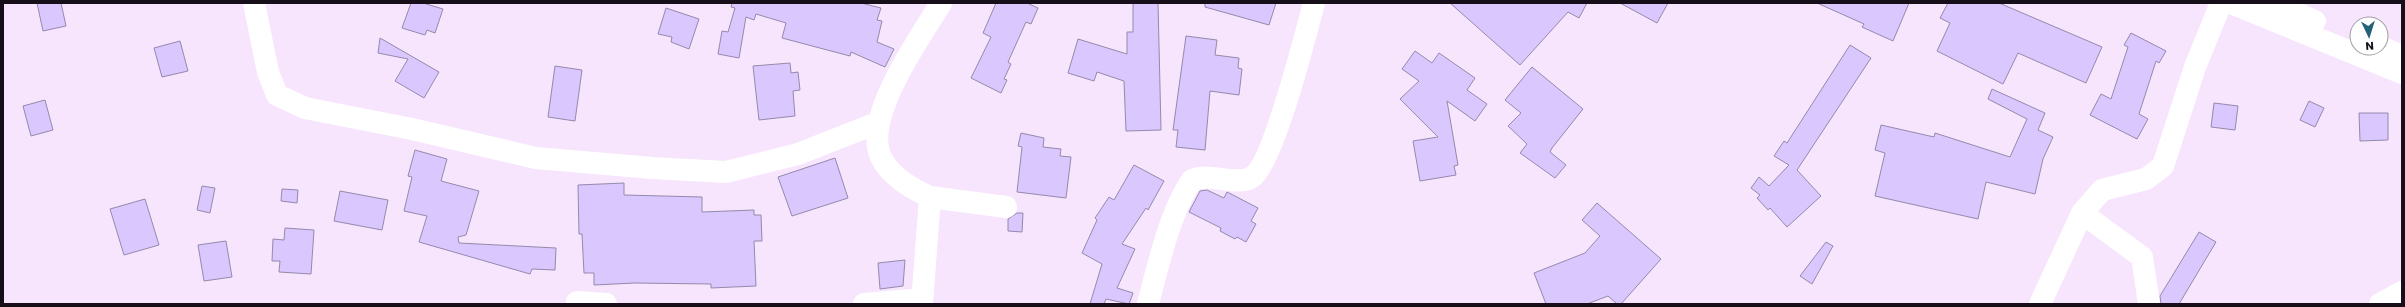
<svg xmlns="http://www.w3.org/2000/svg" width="2405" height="307" viewBox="0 0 2405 307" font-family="Poppins,sans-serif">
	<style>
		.building { fill: #d9c7fe; stroke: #948aab }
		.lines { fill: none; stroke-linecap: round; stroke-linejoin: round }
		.minor { stroke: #fff; stroke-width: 22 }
		.major { stroke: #fff; stroke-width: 22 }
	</style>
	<rect width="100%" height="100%" fill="#f7e4fd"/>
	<path class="building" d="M37,3H61L66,26L43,31Z
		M411,3H423L443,9L435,33L427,30L425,35L402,28Z
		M732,3H861L881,8L877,20L882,21L877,42L894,49L885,67L851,52L850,56L782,38L786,23L756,14L754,20L746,17L739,58L718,54L722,31L728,32L735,8L731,7Z
		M996,3H1027L1038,8L1031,24L1026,22L1008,62L1011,64L1004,79L1007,80L1001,93L971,78L991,37L983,33Z
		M1133,3H1158L1161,130L1126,131L1124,81L1097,72L1094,81L1068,73L1078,39L1127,54V32H1133Z
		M1205,3H1276L1269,25L1205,7Z
		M1450,3H1587L1579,18L1568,12L1520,65Z
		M1620,3H1668L1657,23Z
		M1817,3H1909L1893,41L1862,27L1864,24Z
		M1948,3H1999L2102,47L2086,83L2018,53L2003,84L1937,51L1950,23L1940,18Z
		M666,8L699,19L689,49L671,42L672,37L658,34Z
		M2131,33L2166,51L2159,63L2156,61L2139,114L2148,119L2137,139L2090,115L2101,94L2111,99L2128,47L2124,45Z
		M1186,36L1217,40L1215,55L1239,58L1238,68L1242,69L1239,95L1210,91L1205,150L1176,147L1178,130H1173Z
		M380,38L439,72L424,98L395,81L408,59L378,53Z
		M180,41L188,71L162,77L154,48Z
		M1850,45L1871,58L1797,170L1821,196L1787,227L1770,208L1768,210L1757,198L1760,195L1751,188L1759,177L1769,186L1789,165L1774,156L1784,141L1787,143Z
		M1415,51L1432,63L1439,53L1475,78L1467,90L1487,104L1475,121L1447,101L1458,165L1454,166L1456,175L1420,181L1413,141L1438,137L1400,99L1419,81L1402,69Z
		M790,63L791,73L798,72L800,90L793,91L795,116L759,120L753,66Z
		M555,66L582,70L575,121L548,117Z
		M1532,67L1583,109L1552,148L1550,152L1566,165L1555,178L1520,153L1527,144L1508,126L1521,113L1505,100Z
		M1992,89L2045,113L2038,130L2053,137L2043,159L2035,194L1986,182L1978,219L1875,196L1885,153L1875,150L1881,125L1934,137L1935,133L2010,157L2027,119L1988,99Z
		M45,100L53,130L31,136L23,106Z
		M2309,101L2324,108L2315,127L2300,120Z
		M2214,103L2238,106L2235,130L2211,127Z
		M2359,113H2388V140L2360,141Z
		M1021,133L1044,138L1043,147L1061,149L1060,156L1071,157L1066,198L1017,192L1022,147L1018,146Z
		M415,150L447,159L441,181L479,191L466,235L458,237L459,243L556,248L555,270L532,269L530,274L419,242L427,216L404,211L412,177L408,176Z
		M835,158L848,198L792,216L778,177Z
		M1134,165L1164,181L1148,210L1146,208L1122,244L1135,249L1117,288L1133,293L1129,304L1106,299L1104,304H1090L1102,264L1082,253L1097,220L1095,218L1109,197L1114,200Z
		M624,183V195L702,197V212L754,210V215H761L762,241H754L756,286L711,288V284L635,283L594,285V273H584L582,234H579L578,185Z
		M202,186L215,188L210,213L197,210Z
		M282,189L298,190L297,203L281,201Z
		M1207,190L1224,198L1227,192L1229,193L1258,208L1251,221L1256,224L1246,242L1237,237L1235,239L1220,231L1221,228L1189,212L1200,191Z
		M340,191L388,200L382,230L334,221Z
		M145,199L159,245L124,255L110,209Z
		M1597,203L1661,259L1621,304H1617L1608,296L1587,304H1546L1534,273L1585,253L1600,236L1582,220Z
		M1017,213H1023L1022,232L1008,231V219Z
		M285,228L314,230L311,274L279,272L280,261H272L273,239L284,240Z
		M2199,232L2216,242L2179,304H2161L2160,296Z
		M226,241L232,277L204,281L198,245Z
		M1826,242L1833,246L1812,284L1800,276Z
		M905,260L903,286L880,289L878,263Z"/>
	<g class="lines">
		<path class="minor" d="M254,3L268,72L277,95L305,108L412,129L536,158L652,168L726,172L798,154L877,123
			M930,197L1006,207
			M2082,213L2142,257L2149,304
			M577,302L606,304
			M864,304L922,299
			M922,304L930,197C910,188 886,174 879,152C867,111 920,38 941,3
			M1148,304C1158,266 1170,211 1192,180C1210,172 1237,187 1252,177C1273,164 1306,33 1314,3
			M2040,304L2082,213L2102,190L2146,179L2163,166L2195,67L2221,3
			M2380,304L2402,292"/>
		<path class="major" d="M2231,3L2402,73
			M2273,3L2315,21
			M2381,47L2402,56"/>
	</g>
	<rect width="2405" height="307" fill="none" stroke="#160e19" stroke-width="8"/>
	<g transform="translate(2369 36) rotate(176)"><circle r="19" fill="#ffffff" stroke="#a29fa3"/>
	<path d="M0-3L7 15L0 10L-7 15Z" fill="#246278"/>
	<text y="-6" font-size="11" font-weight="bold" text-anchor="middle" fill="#160e19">N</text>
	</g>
</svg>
